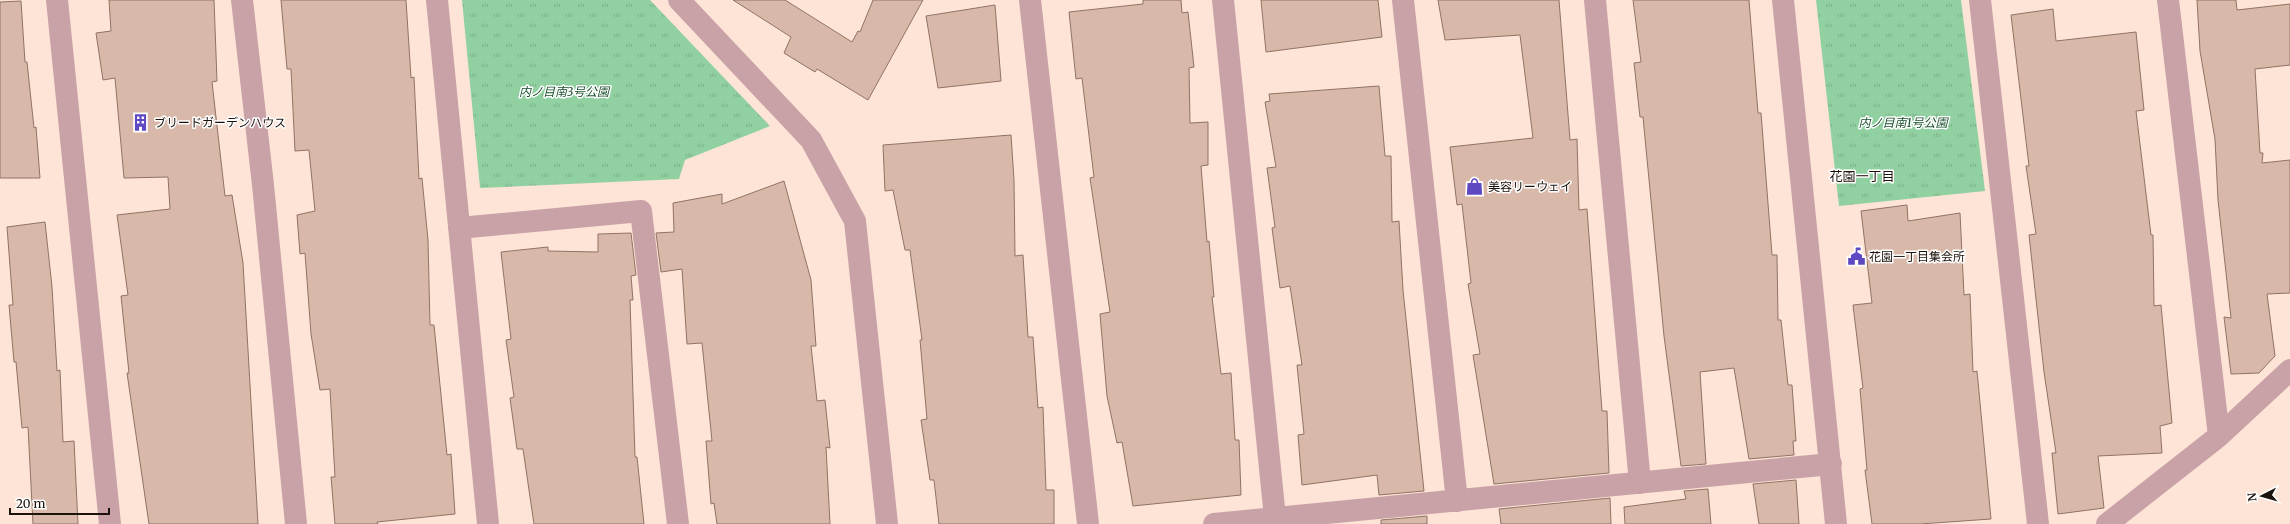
<svg xmlns="http://www.w3.org/2000/svg" width="2290" height="524" viewBox="0 0 2290 524" font-family="Merriweather,'Noto Sans JP',serif">
	<style>
		.park { fill: url(#park-tufts) }
		.building { fill: #d8b9a9; stroke: #907364 }
		.lines { fill: none; stroke-linecap: round; stroke-linejoin: round }
		.minor { stroke: #c9a2a7; stroke-width: 22 }
		.labels { text-anchor: middle; stroke-width: 3; stroke-linejoin: round; paint-order: stroke }
		.park-label { font-size: 12px; font-style: italic; fill: #1a502d; stroke: #fff }
		.poi-label { font-size: 12px; fill: #1c120c; stroke: #fff; text-anchor: start }
		.neighbourhood-label { font-size: 13px; fill: #1c120c; stroke: #fff }
	</style>
	<defs>
		<pattern id="park-tufts" width="24" height="20" patternUnits="userSpaceOnUse"><rect width="24" height="20" fill="#91d1a1"/><path d="M3 7l-1-3M5 7V3M7 7l1-3M15 17l-1-3M17 17v-4M19 17l1-3" fill="none" stroke="#7cb289"/></pattern>
	</defs>
	<rect width="100%" height="100%" fill="#fee4d6"/>
	<path class="park" d="M462,0H650L770,126L685,160L679,179L480,188Z
		M1816,0H1961L1985,191L1839,206Z"/>
	<path class="building" d="M109,0H214L217,81L212,82L225,196L232,195L243,263L258,524H149L127,373H129L121,296L128,295L117,215L170,209L168,177L124,178L115,78L103,80L96,33L111,31Z
		M281,0H406L411,78L414,77L419,179L422,178L428,240L430,325H434L447,455L451,454L455,514L377,522L378,524H335L331,477H335L330,389L320,390L311,334L305,253L300,254L297,215L315,211L309,150L295,151L291,69H287Z
		M733,0H785L852,42L858,31L860,32L873,0H923L868,100L817,69L815,72L784,53L791,37Z
		M1143,0H1181L1182,13L1188,12L1194,67L1189,68L1190,123L1208,122V165L1201,166L1207,242L1209,241L1214,297H1212L1221,374L1231,373L1235,440H1239L1241,495L1133,506L1122,442L1117,443L1107,396L1100,314L1110,312L1090,178L1094,177L1082,78L1076,79L1069,12L1143,4Z
		M1261,0H1378L1382,37L1266,52Z
		M1438,0H1559L1570,140L1577,139L1579,210L1587,209L1602,411H1607L1609,473L1494,484L1473,355L1480,354L1468,284L1471,283L1462,204L1457,205L1450,147L1533,138L1520,35L1445,40Z
		M1633,0H1749L1758,113H1761L1772,255H1777L1778,320H1781L1788,385H1792L1796,441H1793L1794,455L1749,459L1734,368L1700,372L1706,464L1681,466L1664,336L1643,117H1640L1634,63L1641,62Z
		M2197,0H2236L2237,10L2290,4V65L2255,69L2260,153H2263L2262,163L2290,160V293L2267,294L2275,356L2259,373L2231,374L2224,317L2231,318L2218,200L2215,139L2200,51Z
		M21,1L25,62H27L34,128L36,127L40,178H0V2Z
		M995,5L1001,81L938,88L926,16Z
		M2053,9L2056,41L2136,32L2144,110L2136,111L2151,235H2153L2154,306L2161,305L2172,423L2160,426L2162,453L2098,456L2104,508L2058,514L2052,453H2056L2044,372L2029,235L2036,234L2026,166H2029L2011,15Z
		M1379,86L1385,156H1391L1392,222L1399,221L1403,290L1424,491L1379,495L1377,475L1302,485L1298,435L1304,434L1297,365H1302L1290,286L1280,288L1272,228L1275,227L1267,168L1276,167L1265,102L1270,101L1269,94Z
		M1011,135L1014,180L1015,256L1023,255L1028,337H1033L1038,408L1043,407L1046,490H1054V524H939L934,480H930L921,420L927,419L920,340H922L910,250H905L893,190L885,191L883,145Z
		M784,181L811,280L816,346H811L817,401L825,400L830,448L826,447L830,524H717L714,503L711,504L706,441H712L702,343L687,344L682,269L661,272L656,233L674,232L673,203L722,194V204Z
		M1907,205L1908,221L1960,213L1964,295L1970,294L1973,372L1977,371L1991,519L1920,524H1872L1865,470H1867L1860,389L1863,388L1853,305L1872,303L1861,211Z
		M45,222L52,287L57,371L60,370L63,442L74,441L78,524H33L28,427L22,428L16,362H14L9,305H13L7,227Z
		M631,233L636,275L631,276L633,300H630L635,457H637L644,524H534L523,449H517L510,398L514,397L506,340L511,339L501,252L548,247V251L598,252V234Z
		M1796,480L1799,524H1759L1753,484Z
		M1708,489L1711,524H1625L1624,507L1686,499L1684,491Z
		M1610,498L1611,524H1501L1499,509Z
		M1427,516V524H1381V520Z"/>
	<g class="lines">
		<path class="minor" d="M57,0L110,524
			M242,0L263,185L296,524
			M437,0L488,524
			M679,0L811,140L855,221L887,524
			M1030,0L1088,524
			M1223,0L1275,518
			M1403,0L1457,501
			M1595,0L1640,483
			M1783,0L1836,524
			M1980,0L2038,524
			M2168,0L2219,436
			M459,228L641,211L678,524
			M1214,524L1831,464
			M2107,524L2219,436L2290,370"/>
	</g>
	<defs>
		<symbol id="building-bare" viewBox="-9 -9 18 18"><path d="M-4-6H4V6H1V3H-1V6H-4ZM-2.5-4.3h1.7v1.8h-1.7ZM.8-4.3h1.7v1.8H.8ZM-2.5-1h1.7V.8h-1.7ZM.8-1h1.7V.8H.8Z" fill="#5e49c2" stroke="#fff" stroke-width="2.5" paint-order="stroke"/></symbol>
		<symbol id="shop-bare" viewBox="-9 -9 18 18"><path d="M-5-2.5h2.3a2.7 3.5 0 0 1 5.4 0H5L5.5 6h-11ZM-1.5-2.5h3a1.5 2.3 0 0 0-3 0Z" fill="#5e49c2" stroke="#fff" stroke-width="2.5" paint-order="stroke"/></symbol>
		<symbol id="civic-bare" viewBox="-9 -9 18 18"><path d="M-.6-6.5H3V-4.5H.6V-3L4-1V1h2V6H-6V1h2V-1L-.6-3ZM-1.2 2.5V6h2.4V2.5Z" fill="#5e49c2" stroke="#fff" stroke-width="2.5" paint-order="stroke"/></symbol>
	</defs>
	<g fill-rule="evenodd">
		<use href="#building-bare" x="128" y="110" width="25" height="25"/>
		<use href="#shop-bare" x="1462" y="174" width="25" height="25"/>
		<use href="#civic-bare" x="1844" y="244" width="25" height="25"/>
	</g>
	<g class="labels">
		<g class="park-label">
			<text x="564" y="96">内ノ目南3号公園</text>
			<text x="1903" y="127">内ノ目南1号公園</text>
		</g>
		<g class="poi-label">
			<text x="154" y="127">ブリードガーデンハウス</text>
			<text x="1488" y="191">美容リーウェイ</text>
			<text x="1869" y="261">花園一丁目集会所</text>
		</g>
		<g class="neighbourhood-label">
			<text x="1862" y="181">花園一丁目</text>
		</g>
	</g>
	<g transform="translate(2262 496) rotate(264)" stroke="#ffffff" stroke-width="3" paint-order="stroke">
	<path d="M0-3L7 15L0 10L-7 15Z" fill="#1c120c"/>
	<text y="-6" font-size="11" font-weight="bold" text-anchor="middle" fill="#1c120c">N</text>
	</g>
	<path d="M10 508v6h99v-6" fill="none" stroke="#1c120c" stroke-width="2"/>
	<text x="16" y="508" font-size="12" fill="#1c120c" stroke="#ffffff" stroke-width="3" paint-order="stroke">20 m</text>
</svg>
